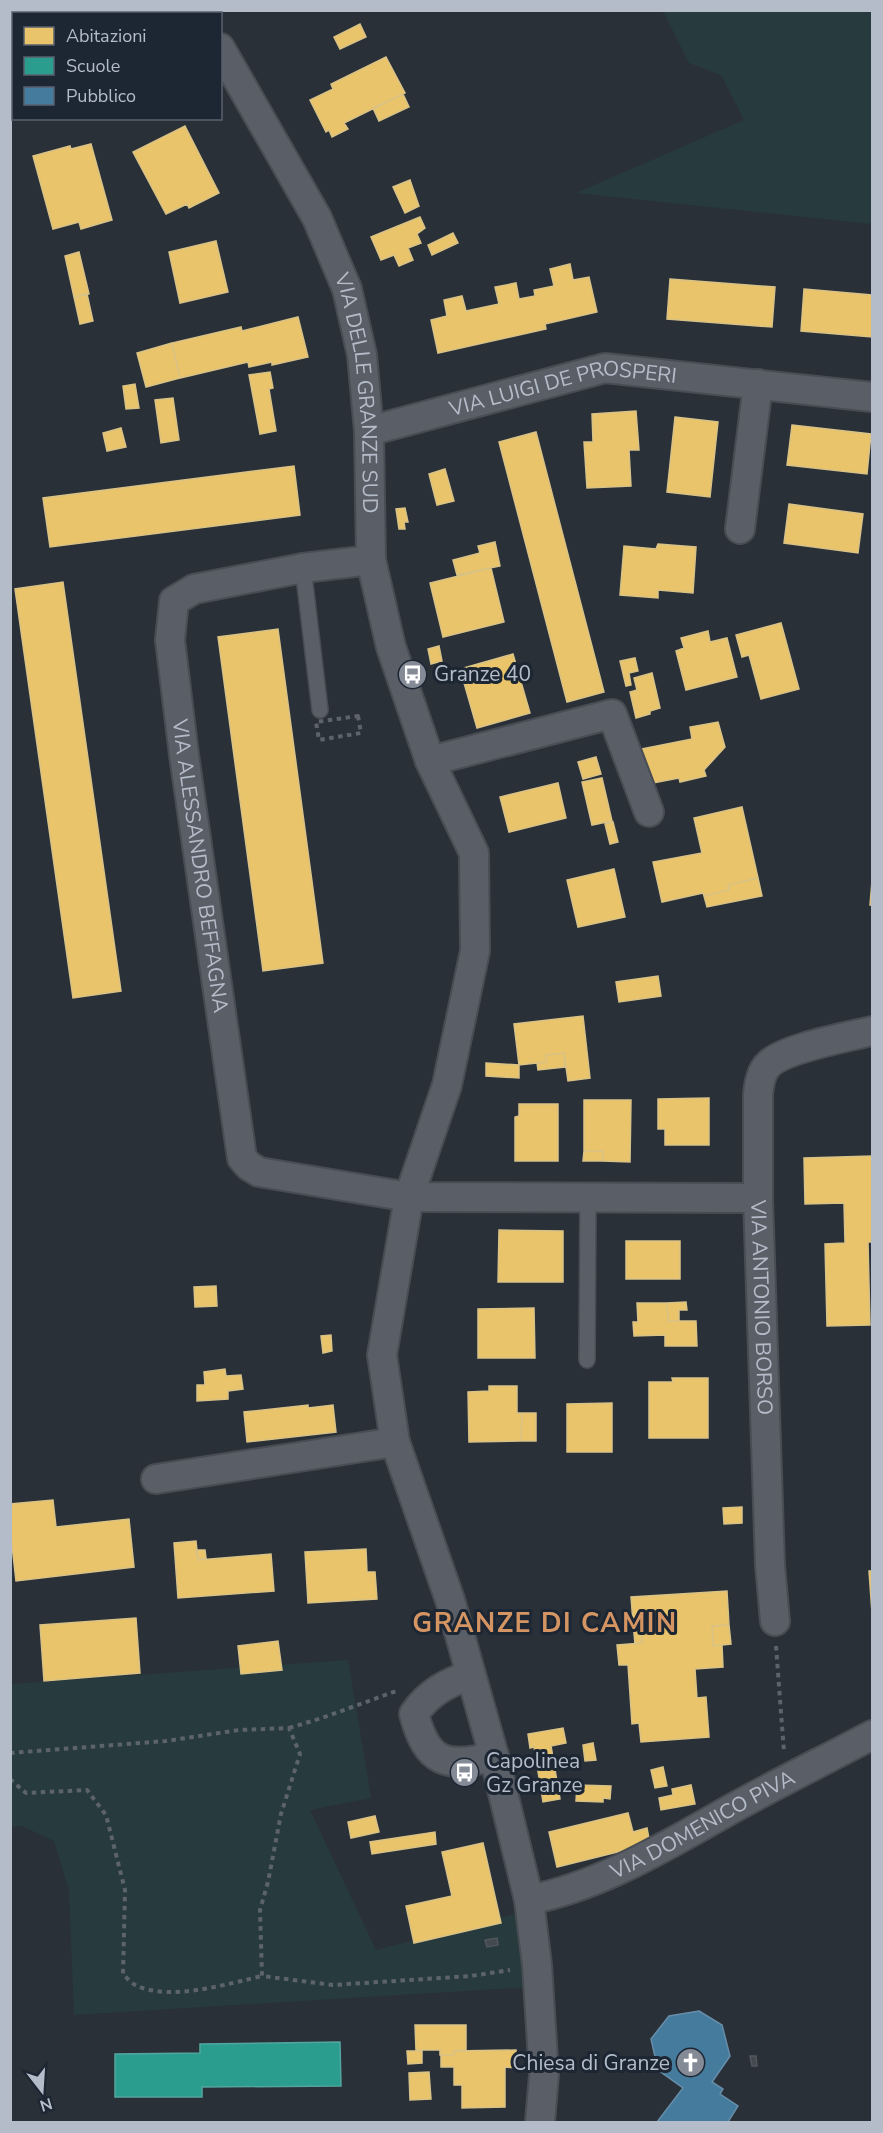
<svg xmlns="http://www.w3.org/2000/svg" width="883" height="2133" viewBox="0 0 883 2133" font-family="'Nunito Sans',sans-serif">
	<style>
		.green { fill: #273a3e }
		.homes { fill: #e9c46a; stroke: #d9c286; stroke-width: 1.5 }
		.schools { fill: #2a9d8f; stroke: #53a6a0; stroke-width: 1.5 }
		.public { fill: #457b9d; stroke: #668eaa; stroke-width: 1.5 }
		.building { fill: #444950; stroke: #52575f; stroke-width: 1.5 }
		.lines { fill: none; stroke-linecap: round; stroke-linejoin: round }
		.service-casing { stroke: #484c53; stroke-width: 18 }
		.minor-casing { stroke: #484c53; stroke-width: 32 }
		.path { stroke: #5d636a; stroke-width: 4; stroke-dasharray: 4.5 4.5; stroke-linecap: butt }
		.service { stroke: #5a5e66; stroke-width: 15 }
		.minor { stroke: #5a5e66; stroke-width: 28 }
		.labels { text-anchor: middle; stroke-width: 6; stroke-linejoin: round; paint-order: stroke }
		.street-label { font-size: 21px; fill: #b4bcc9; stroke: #1d2633 }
		.poi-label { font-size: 21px; fill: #b4bcc9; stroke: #1d2633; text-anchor: start }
		.district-label { font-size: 27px; font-weight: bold; letter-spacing: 1.5px; fill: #d59563; stroke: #1d2633 }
	</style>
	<rect width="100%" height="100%" fill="#2a3038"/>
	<path class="green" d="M663,11H872V224L576,193L744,120L721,75L689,63Z
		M348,1660L371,1798L310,1810L376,1950L530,1910L531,1987L74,2015L69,1890L54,1841L22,1826L11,1827V1684Z"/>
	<path class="homes" d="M360,24L366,37L340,49L334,37Z
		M386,57L405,93L344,123L348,129L332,137L329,130L326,132L310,100L333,89L331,84Z
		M403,94L409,107L379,121L373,108Z
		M185,126L219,193L189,208L187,204L166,214L133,152Z
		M91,144L112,220L81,229L79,222L53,229L33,156L70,146L71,149Z
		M410,180L419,206L405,213L393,187Z
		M420,217L425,228L417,234L421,243L408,248L413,260L399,266L394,255L381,260L371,237Z
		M453,233L458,243L432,255L428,245Z
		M216,241L228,292L180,303L169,252Z
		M79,252L89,294L74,297L65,256Z
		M570,264L573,280L589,277L597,312L545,324L546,329L438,353L431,320L447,316L444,300L462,296L466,311L499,304L495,287L516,283L519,299L535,296L534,290L554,286L550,269Z
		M670,279L775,287L772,327L667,319Z
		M804,289L872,295V337L801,331Z
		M87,294L93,321L80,324L74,297Z
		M298,317L308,357L272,365V362L249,367L248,362L180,378L172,343L241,327L242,331Z
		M172,343L180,378L146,387L137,353Z
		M270,372L273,388L269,389L276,431L260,434L249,375Z
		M135,384L139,408L126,409L123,386Z
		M173,398L179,440L161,443L155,400Z
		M636,411L639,450H629L631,486L587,488L584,442H593L592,414Z
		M675,417L718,422L710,497L667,492Z
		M792,425L871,434L867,474L787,465Z
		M121,428L126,447L107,451L103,433Z
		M536,432L604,692L567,702L499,442Z
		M294,466L300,515L50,547L43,498Z
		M445,469L454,501L437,505L429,474Z
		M789,504L863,514L858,553L784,543Z
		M405,508L408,522H404L405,529H399L396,509Z
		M495,542L500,566L457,575L453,560L480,553L478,546Z
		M658,544L696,547L693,593L658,590V598L620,595L624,546L656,549Z
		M491,568L504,622L443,637L430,583Z
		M63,582L121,991L73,998L15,589Z
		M781,623L799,689L761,699L749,655L742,657L736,635Z
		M278,629L323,963L263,971L218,637Z
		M708,631L710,642L727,638L737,677L686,690L676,651L684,648L681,638Z
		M439,646L442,661L431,664L428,649Z
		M513,654L530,713L477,728L460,669Z
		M635,658L638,671L629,673L631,685L626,686L620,661Z
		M652,673L660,708L650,711V714L636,718L630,692L637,690L634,678Z
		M718,722L725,747L704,770L706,776L680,782L679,778L647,784L641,749L692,739L690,727Z
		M596,757L601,774L583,779L578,762Z
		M602,778L612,821L592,825L582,782Z
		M558,783L566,818L509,832L500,797Z
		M742,807L758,878L728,885L729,890L704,896L703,893L662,902L653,862L702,853L694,818Z
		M613,822L618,842L610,844L605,824Z
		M614,869L625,917L578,927L567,880Z
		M758,878L762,896L707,907L704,896L729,890L728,885Z
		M872,881V905H870Z
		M658,976L661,996L619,1002L616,982Z
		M583,1016L590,1078L568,1081L564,1053L546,1055V1062L519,1065L514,1024Z
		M564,1053L565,1067L538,1070L537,1063L546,1062V1055Z
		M486,1063L519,1065V1078L486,1076Z
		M709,1098V1145H665V1129H658V1099Z
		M584,1100H631L630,1162L603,1161V1151H584Z
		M519,1104H558V1161H515V1117L519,1116Z
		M584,1151H603V1161H583Z
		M872,1156V1242H868L870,1325L827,1326L825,1244L845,1243L844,1203L805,1204L804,1158Z
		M499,1230L563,1231V1282H498Z
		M626,1241H680V1279H626Z
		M216,1286L217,1306L195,1307L194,1287Z
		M686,1302L687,1310H679V1321H668L667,1303Z
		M637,1303H667L668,1321H696L697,1346H665V1335L634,1336L633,1322H638Z
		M534,1308L535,1358H478V1309Z
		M331,1335L332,1351L323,1353L321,1336Z
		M225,1369L226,1376L241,1375L243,1389L228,1391V1399L197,1401V1385H205L204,1372Z
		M672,1378H708V1438H649V1382H673Z
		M489,1386H517V1413H522L521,1441L469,1442L468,1392L489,1391Z
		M612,1403V1452H567V1404Z
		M308,1405V1408L333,1405L336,1432L247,1442L244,1412Z
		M522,1413H536V1441H521Z
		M53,1500L56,1527L129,1519L134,1567L16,1581L10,1528V1504Z
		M742,1507V1523L724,1524L723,1508Z
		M196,1541L198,1560L271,1554L274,1591L178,1598L174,1543Z
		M366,1549L367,1572H375L377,1599L308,1603L305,1552Z
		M196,1550H205L206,1558L198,1560Z
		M869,1571H872V1613Z
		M727,1591L729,1625L712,1626L713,1646L722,1645L723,1667L695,1669L697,1698L706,1697L709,1737L641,1742L639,1723L632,1724L628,1665H619L617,1645L642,1643L640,1621L633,1622L631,1597Z
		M136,1618L140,1673L44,1681L40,1625Z
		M640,1621L642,1643L635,1644L633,1622Z
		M729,1625L731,1644L713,1646L712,1626Z
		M278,1641L282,1670L241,1674L238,1646Z
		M563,1728L566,1743L551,1746L560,1799L543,1802L534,1747L530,1748L528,1734Z
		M593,1743L596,1760L585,1761L583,1745Z
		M663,1767L667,1786L655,1788L651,1770Z
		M577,1785L611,1786L610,1799L603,1798V1802L576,1801Z
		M691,1785L695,1804L661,1810L659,1798L673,1795L672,1789Z
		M628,1813L633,1832L647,1828L650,1844L557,1867L549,1832Z
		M375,1816L379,1832L351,1838L348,1822Z
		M435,1832L436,1844L372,1854L370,1842Z
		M483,1843L501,1923L414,1943L406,1906L452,1896L442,1852Z
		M415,2025H466V2050L454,2051V2055H440V2050H416Z
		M516,2050V2068L505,2067V2107L462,2108V2085H454V2067H441V2055H454V2051Z
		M407,2051H422V2063L408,2064Z
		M429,2072L431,2099L410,2100L409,2073Z"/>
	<path class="schools" d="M340,2042L341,2086L202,2087V2097H115V2054L200,2053V2044Z"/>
	<path class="public" d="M699,2011L722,2025L730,2056L712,2082L723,2089L720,2094L738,2106L728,2122H657L683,2088L658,2070L651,2039L669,2016Z"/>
	<path class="building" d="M497,1938L498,1945L487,1947L485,1940Z
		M750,2056H756L757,2066H752Z"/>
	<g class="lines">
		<defs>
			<path id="service" d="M303,568L320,710
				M587,1360L588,1198"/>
			<g id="minor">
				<path d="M199,10L201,14"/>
				<path id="s1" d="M220,48L317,218L347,289L362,355L369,431L371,560L391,647L430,761L474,853L475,951L447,1085L409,1197L382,1355L395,1442L450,1600L494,1756L529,1900L537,1965L544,2075L540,2122"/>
				<path id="s2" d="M369,431L605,368L872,397"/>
				<path d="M740,529L758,384"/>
				<path id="s3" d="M371,560L303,568L194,589L174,601L170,640L184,755L242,1158L249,1166L259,1172L409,1197L758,1198L770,1565L775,1621"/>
				<path d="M430,761L612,714L649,812"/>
				<path d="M758,1198V1095C759,1084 761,1071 769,1064C785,1048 848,1037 872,1031"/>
				<path d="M156,1479L395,1442"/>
				<path d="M470,1675C447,1683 428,1693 414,1714C427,1763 446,1769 494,1756"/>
				<path id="s4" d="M529,1900C604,1885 669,1844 735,1807C780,1782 827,1759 872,1735"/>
			</g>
		</defs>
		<use href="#service" class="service-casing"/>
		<use href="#minor" class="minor-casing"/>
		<path class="path" d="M358,716L361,733L319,740L316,722Z
			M776,1646L784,1752
			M289,1728L322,1718L399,1690
			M10,1753L166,1741L239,1730L289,1728L300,1754L281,1814L268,1882L260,1910L262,1976L333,1985L471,1976L510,1970
			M10,1779L26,1793L87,1790L106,1815L125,1890L123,1974C127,1978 132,1984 137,1986C172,2001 227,1984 262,1976"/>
		<use href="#service" class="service"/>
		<use href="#minor" class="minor"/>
	</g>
	<defs>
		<symbol id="bus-disc" viewBox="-11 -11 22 22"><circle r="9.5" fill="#848b96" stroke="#1d2633"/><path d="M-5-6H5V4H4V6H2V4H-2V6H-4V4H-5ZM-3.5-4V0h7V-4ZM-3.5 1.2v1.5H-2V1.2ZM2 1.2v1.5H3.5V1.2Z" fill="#fff"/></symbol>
		<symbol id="church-disc" viewBox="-11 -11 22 22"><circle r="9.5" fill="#848b96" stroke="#1d2633"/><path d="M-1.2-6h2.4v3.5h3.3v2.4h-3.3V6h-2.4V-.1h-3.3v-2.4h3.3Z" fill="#fff"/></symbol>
	</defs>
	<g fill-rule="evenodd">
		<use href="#bus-disc" x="396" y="658" width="33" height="33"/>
		<use href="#bus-disc" x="448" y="1756" width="33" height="33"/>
		<use href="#church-disc" x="674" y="2046" width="33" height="33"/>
	</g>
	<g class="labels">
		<g class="street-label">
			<text dy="7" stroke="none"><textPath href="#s1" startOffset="378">VIA DELLE GRANZE SUD</textPath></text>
			<text dy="7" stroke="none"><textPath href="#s2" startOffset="200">VIA LUIGI DE PROSPERI</textPath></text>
			<text dy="7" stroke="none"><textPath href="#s3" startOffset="470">VIA ALESSANDRO BEFFAGNA</textPath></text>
			<text dy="7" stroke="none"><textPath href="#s3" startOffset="1398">VIA ANTONIO BORSO</textPath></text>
			<text dy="7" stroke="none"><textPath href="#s4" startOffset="190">VIA DOMENICO PIVA</textPath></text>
		</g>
		<g class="poi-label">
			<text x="434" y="681">Granze 40</text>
			<text x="486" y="1768">Capolinea<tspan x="486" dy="24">Gz Granze</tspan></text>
			<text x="670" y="2070" text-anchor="end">Chiesa di Granze</text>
		</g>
		<g class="district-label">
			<text x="545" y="1632">GRANZE DI CAMIN</text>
		</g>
	</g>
	<rect width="883" height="2133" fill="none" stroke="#b4bcc9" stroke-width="24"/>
	<rect x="12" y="12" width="210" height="108" fill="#1d2633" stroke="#59626f" stroke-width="1.5"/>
	<rect x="24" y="27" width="30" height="18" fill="#e9c46a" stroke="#59626f" stroke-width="1.5"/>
	<text x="66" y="42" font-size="18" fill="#b4bcc9">Abitazioni</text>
	<rect x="24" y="57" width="30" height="18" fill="#2a9d8f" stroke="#59626f" stroke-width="1.5"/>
	<text x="66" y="72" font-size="18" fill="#b4bcc9">Scuole</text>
	<rect x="24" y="87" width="30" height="18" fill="#457b9d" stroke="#59626f" stroke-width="1.5"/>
	<text x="66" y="102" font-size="18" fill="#b4bcc9">Pubblico</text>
	<g transform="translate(42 2091) rotate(163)" stroke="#1d2633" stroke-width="4.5" paint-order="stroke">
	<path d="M0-4.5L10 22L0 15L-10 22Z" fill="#b4bcc9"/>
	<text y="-9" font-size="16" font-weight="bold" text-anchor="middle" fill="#b4bcc9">N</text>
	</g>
</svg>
